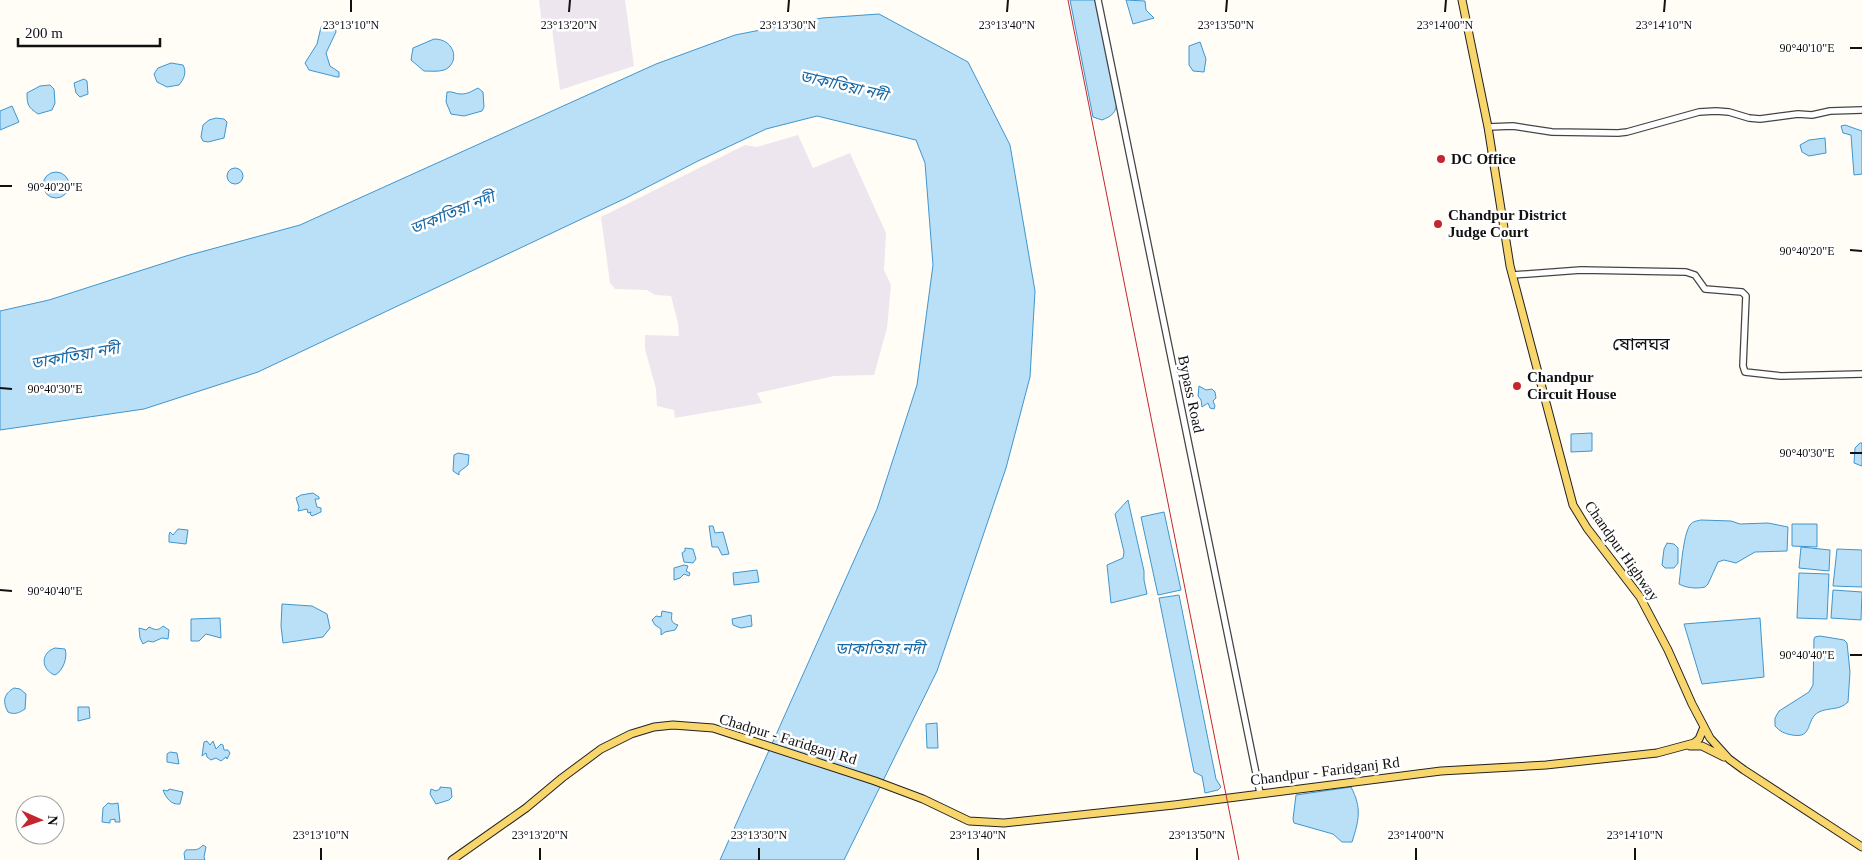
<svg xmlns="http://www.w3.org/2000/svg" width="1862" height="860" viewBox="0 0 1862 860" font-family="'Times New Roman','Noto Sans Bengali',serif">
	<style>
		.industrial { fill: #eee6ef }
		.water { fill: #b9e0f7; stroke: #3f96cf }
		.lines { fill: none; stroke-linecap: round; stroke-linejoin: round }
		.minor-casing { stroke: #444; stroke-width: 8 }
		.major-casing { stroke: #222; stroke-width: 9 }
		.minor { stroke: #fff; stroke-width: 5.5 }
		.major { stroke: #f9d66b; stroke-width: 7 }
		.rail { stroke: #c4262e; stroke-width: 1 }
		.ticks { fill: none; stroke: #111; stroke-width: 2 }
		.poi-dot { fill: #c4262e; stroke: #fff; stroke-width: 2 }
		.labels { text-anchor: middle; stroke-width: 5; stroke-linejoin: round; paint-order: stroke }
		.poi-label { font-size: 15px; font-weight: bold; fill: #111; stroke: #fff; text-anchor: start }
		.street-label { font-size: 15px; fill: #111; stroke: #fff }
		.water-label { font-size: 16px; font-style: italic; fill: #1768a6; stroke: #fff }
		.quarter-label { font-size: 18px; fill: #111; stroke: #fff }
		.ticks-label { font-size: 12px; text-anchor: middle; fill: #111; stroke: #fff; stroke-width: 5; stroke-linejoin: round; paint-order: stroke }
	</style>
	<rect width="100%" height="100%" fill="#fffdf5"/>
	<path class="industrial" d="M539,0H625L634,66L560,90L552,29L542,24Z
		M798,135L813,168L850,153L886,233L884,270L891,285L887,328L874,375L834,376L757,393L762,403L675,418L674,410L657,406L656,389L645,349V335L679,336L678,323L671,296L655,295L647,290L615,289L610,283L601,217L745,145L757,147Z"/>
	<path class="water" d="M1070,0H1095L1117,102C1116,113 1112,116 1102,120L1093,117Z
		M1126,0L1145,1L1146,10L1154,18L1133,24Z
		M879,14L968,62L1010,145L1035,291L1030,377L1006,468L937,671L844,860H720L877,509L917,385L933,265L925,163L916,140L817,116L766,129L698,161L626,198L258,372L144,409L0,430V311L49,300L186,256L300,225L656,64L735,35L822,18Z
		M331,24L335,26L336,32L326,53L330,66L339,72V77H337L309,70L305,63L317,44L321,27L325,25Z
		M434,39C456,39 460,64 444,70C438,72 430,71 424,71L411,60L413,48Z
		M1200,42L1206,59L1204,72L1193,71L1189,65V46Z
		M171,63L183,65C187,72 184,79 179,85L167,87L157,82L154,74L158,68Z
		M84,79L87,81L88,94L80,97L76,93L74,83Z
		M50,85L54,89L55,103L52,110L38,114C28,107 27,105 27,93L40,86Z
		M478,88L483,92L484,107L482,111L464,116L451,114L446,102L447,92C453,91 455,94 461,94C468,94 472,91 478,88Z
		M12,106L19,122L0,130V111Z
		M216,118L224,119L227,122L224,138L208,142L203,141L201,137L203,125L209,120Z
		M1845,125L1862,131V174L1854,175L1851,135L1843,133L1841,126Z
		M1825,138L1826,153L1809,156L1802,152L1800,145L1809,140Z
		M227 176a8 8 0 1 1 16 0a8 8 0 1 1-16 0Z
		M43 185a13 13 0 1 1 26 0a13 13 0 1 1-26 0Z
		M1199,386L1206,390L1212,389L1215,392L1216,398L1213,401L1215,406L1214,409L1210,408L1208,403L1202,407L1201,400L1198,396Z
		M1592,433V451L1571,452V434Z
		M1860,443H1862V466L1854,463L1855,448Z
		M458,453L469,455L468,465L459,472V475L453,471L454,455Z
		M313,493L319,497V499H315L317,507L321,508V512L312,516L310,514L311,512L308,513L307,509L298,511L299,507L296,498L301,495Z
		M1128,500L1144,571V580L1147,594L1111,603L1107,565L1123,558L1124,552L1115,514Z
		M1164,512L1181,590L1158,595L1141,517Z
		M1701,520L1731,521L1740,524L1768,523L1788,527L1787,551L1755,552L1736,563L1724,560L1718,562L1708,584L1705,587C1697,589 1686,588 1679,584C1681,570 1683,535 1690,525C1693,521 1697,521 1701,520Z
		M1792,524H1817V547L1792,546Z
		M709,526H713L715,533L723,532L729,554L722,555L718,547H712Z
		M178,529L188,530L186,544L169,542V535L170,532L173,535Z
		M1667,543L1674,544L1678,548V563L1674,568H1665L1662,565L1664,549Z
		M1801,547L1830,550L1829,571L1799,568Z
		M685,548L693,549L696,559L693,563L684,562L682,553L685,551Z
		M1837,549L1862,550V587L1833,586Z
		M684,565L688,566L686,571L690,573L689,576L684,574L680,578L674,580V568Z
		M757,570L759,582L734,585L733,573Z
		M1799,573L1829,574L1827,619L1797,618Z
		M1833,590L1862,592L1861,620L1831,618Z
		M1179,595L1216,779L1221,787L1218,790L1205,793L1202,776L1194,772L1159,598Z
		M282,604L312,606L327,614L330,628L323,637L283,643L281,626Z
		M662,611L672,613C671,620 671,623 678,625L675,630L665,632L661,635V629L655,625L652,620L656,616L661,617Z
		M751,615L752,626L741,628L733,625L732,619Z
		M220,618L221,638L206,634L199,641H191V619Z
		M1760,618L1764,677L1702,684L1684,624Z
		M163,626L169,630L168,639L162,638L153,642L148,641L143,644L140,638L139,628L146,630L149,627C155,630 158,631 163,626Z
		M1820,636L1844,640L1847,643L1850,672L1848,702C1839,711 1829,707 1819,712C1805,719 1814,739 1792,735C1785,734 1779,731 1775,726V718L1779,711L1809,692L1813,685L1814,639L1815,637Z
		M55,648L65,649C68,657 63,671 55,675C41,670 40,653 55,648Z
		M14,688L20,689L26,694L25,709C19,713 14,715 8,712C2,701 4,694 14,688Z
		M78,707H89L90,718L78,721Z
		M937,723L938,748H927L926,724Z
		M207,741L210,745L213,741L216,749L221,744L223,745L224,750H228L230,753L227,759L226,757L221,761L216,758L211,760L207,757L206,753L202,756L204,742Z
		M170,752L177,753L179,764L167,762V754Z
		M440,787L451,788L452,797L449,800L436,804L430,794L431,789L436,791L440,789Z
		M1351,787C1362,808 1359,820 1352,842H1342L1333,834L1294,823L1293,819L1296,795Z
		M169,789L183,792L180,804C171,805 166,798 163,790L168,791Z
		M108,803L112,804L118,803L120,822H115V819L110,820V823L102,822L103,808Z
		M203,845L206,847L204,857L205,860H185L184,853L186,850C193,849 197,852 203,845Z"/>
	<g class="lines">
		<defs>
			<path id="minor" d="M1098,0L1260,793
				M1488,127L1513,126L1552,132L1618,133L1627,132L1699,112L1716,111L1729,112L1749,118L1760,119L1798,114L1812,115L1830,111L1862,110
				M1513,275L1581,270L1686,272L1695,275L1705,289L1742,292L1746,296L1743,366L1745,372L1781,376L1862,374"/>
			<path id="major" d="M1462,0L1488,127L1510,266L1573,505L1587,528L1640,597L1668,650L1692,704L1710,738L1729,759L1744,770L1862,847
				M1690,746H1702L1724,757
				M452,860L526,808L562,778L601,749L631,734L654,727L673,725L713,728L875,781L923,799L969,821L1004,823L1174,805L1441,771L1546,765L1657,753L1694,743L1699,739L1704,727"/>
		</defs>
		<use href="#minor" class="minor-casing"/>
		<use href="#major" class="major-casing"/>
		<use href="#minor" class="minor"/>
		<use href="#major" class="major"/>
		<path class="rail" d="M1068,0L1239,860"/>
	</g>
	<path class="ticks" d="M351,12V0M569,12L570,0M788,12L789,0M1007,12L1008,0M1226,12L1227,0M1445,12L1446,0M1664,12L1665,0M1850,48H1862M0,186H12M1850,250L1862,251M0,388L12,389M1850,453H1862M0,590L12,591M1850,655H1862M321,860V848M540,860V848M759,860V848M978,860V848M1197,860V848M1416,860V848M1635,860V848"/>
	<g class="poi-dot">
		<circle cx="1441" cy="159" r="5"/>
		<circle cx="1438" cy="224" r="5"/>
		<circle cx="1517" cy="386" r="5"/>
	</g>
	<g class="labels">
		<g class="poi-label">
			<text x="1451" y="164">DC Office</text>
			<text x="1448" y="220">Chandpur District<tspan x="1448" dy="17">Judge Court</tspan></text>
			<text x="1527" y="382">Chandpur<tspan x="1527" dy="17">Circuit House</tspan></text>
		</g>
		<g class="street-label">
			<text transform="translate(1191 394) rotate(78)" y="5">Bypass Road</text>
			<text transform="translate(1622 551) rotate(55)" y="5">Chandpur Highway</text>
			<text transform="translate(788 739) rotate(17)" y="5">Chadpur - Faridganj Rd</text>
			<text transform="translate(1325 771) rotate(-7)" y="5">Chandpur - Faridganj Rd</text>
		</g>
		<g class="water-label">
			<text transform="translate(844 85) rotate(13)" y="6">ডাকাতিয়া নদী</text>
			<text transform="translate(452 212) rotate(-22)" y="6">ডাকাতিয়া নদী</text>
			<text transform="translate(75 355) rotate(-10)" y="6">ডাকাতিয়া নদী</text>
			<text x="880" y="654">ডাকাতিয়া নদী</text>
		</g>
		<g class="quarter-label">
			<text x="1641" y="350">ষোলঘর</text>
		</g>
	</g>
	<g class="ticks-label">
		<text x="351" y="29">23°13'10"N</text>
		<text x="569" y="29">23°13'20"N</text>
		<text x="788" y="29">23°13'30"N</text>
		<text x="1007" y="29">23°13'40"N</text>
		<text x="1226" y="29">23°13'50"N</text>
		<text x="1445" y="29">23°14'00"N</text>
		<text x="1664" y="29">23°14'10"N</text>
		<text x="1807" y="52">90°40'10"E</text>
		<text x="55" y="191">90°40'20"E</text>
		<text x="1807" y="255">90°40'20"E</text>
		<text x="55" y="393">90°40'30"E</text>
		<text x="1807" y="457">90°40'30"E</text>
		<text x="55" y="595">90°40'40"E</text>
		<text x="1807" y="659">90°40'40"E</text>
		<text x="321" y="839">23°13'10"N</text>
		<text x="540" y="839">23°13'20"N</text>
		<text x="759" y="839">23°13'30"N</text>
		<text x="978" y="839">23°13'40"N</text>
		<text x="1197" y="839">23°13'50"N</text>
		<text x="1416" y="839">23°14'00"N</text>
		<text x="1635" y="839">23°14'10"N</text>
	</g>
	<g transform="translate(40 820) rotate(92)"><circle r="24" fill="#ffffff" stroke="#a0a0a0"/>
	<path d="M0-4L9 19L0 12L-9 19Z" fill="#c4262e"/>
	<text y="-8" font-size="14" font-weight="bold" text-anchor="middle" fill="#111111">N</text>
	</g>
	<path d="M18 38v8h142v-8" fill="none" stroke="#111111" stroke-width="2.5"/>
	<text x="25" y="38" font-size="15" fill="#111111" stroke="#ffffff" stroke-width="4" paint-order="stroke">200 m</text>
</svg>
